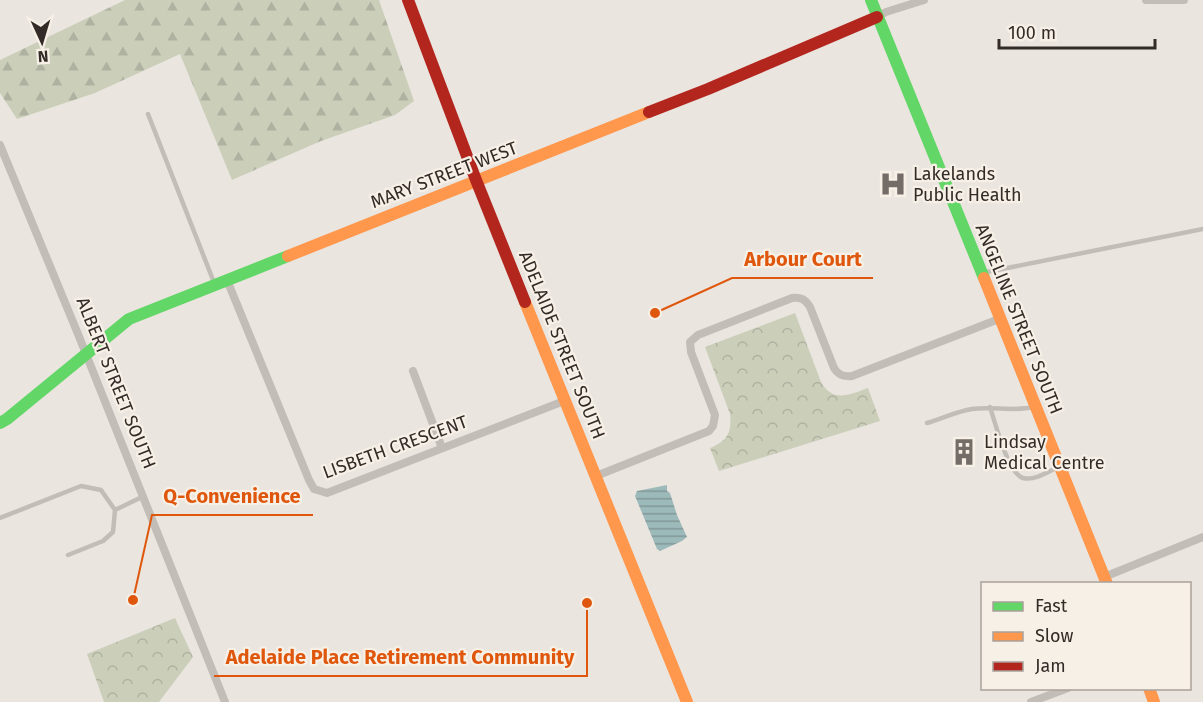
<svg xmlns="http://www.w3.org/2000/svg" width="1203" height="702" viewBox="0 0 1203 702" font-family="'Fira Sans',sans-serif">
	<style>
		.forest { fill: url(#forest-firs) }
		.park { fill: url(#park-crowns) }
		.water { fill: url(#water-rules) }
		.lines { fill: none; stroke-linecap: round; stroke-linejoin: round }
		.lane { stroke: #c3bdb8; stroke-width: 4.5 }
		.street { stroke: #c3bdb8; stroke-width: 8 }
		.fast { stroke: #63d668; stroke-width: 12 }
		.slow { stroke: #ff974d; stroke-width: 12 }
		.jam { stroke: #b3261e; stroke-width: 12 }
		.labels { text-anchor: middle; stroke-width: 4.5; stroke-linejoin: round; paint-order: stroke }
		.poi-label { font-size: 18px; fill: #332b27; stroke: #f7f0e6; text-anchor: start }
		.street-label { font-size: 18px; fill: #332b27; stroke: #f7f0e6 }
		.leader { fill: none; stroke: #df570d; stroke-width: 2 }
		.callout-dot { fill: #df570d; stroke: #f7f0e6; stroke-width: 2 }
		.callout-label { font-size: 20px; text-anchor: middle; font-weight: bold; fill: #df570d; stroke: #f7f0e6; stroke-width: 4.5; stroke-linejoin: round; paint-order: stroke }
	</style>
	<defs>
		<pattern id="forest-firs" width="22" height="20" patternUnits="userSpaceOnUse" patternTransform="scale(1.5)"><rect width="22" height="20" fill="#cbcfba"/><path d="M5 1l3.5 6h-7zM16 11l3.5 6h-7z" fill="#afb2a0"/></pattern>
		<pattern id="park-crowns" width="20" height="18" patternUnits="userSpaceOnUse" patternTransform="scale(1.5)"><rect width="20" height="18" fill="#cbcfba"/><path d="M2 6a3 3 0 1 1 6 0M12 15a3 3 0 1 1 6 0" fill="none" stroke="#afb2a0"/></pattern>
		<pattern id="water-rules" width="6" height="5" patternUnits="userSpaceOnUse" patternTransform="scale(1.5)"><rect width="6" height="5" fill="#9dbaba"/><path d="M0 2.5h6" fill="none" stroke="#819797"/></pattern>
	</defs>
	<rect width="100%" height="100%" fill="#eae5df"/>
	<path class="forest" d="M125,0H379L414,101L395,115L321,141L232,180L180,54L95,93L17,119L0,93V60Z"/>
	<path class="park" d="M795,313L821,382C833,403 849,395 868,388L880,421L719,471L710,448C727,441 732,433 730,414L705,347Z
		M175,618L193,657L159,702H104L87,654Z"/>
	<path class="water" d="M667,485V491L670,493L677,515L687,537L682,541L660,551L657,549L635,496L637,491Z"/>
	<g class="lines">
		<path class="lane" d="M148,114L215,285
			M982,273L1203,229
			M990,407C995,422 1008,474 1023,478C1034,481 1048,472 1058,467
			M927,423C942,419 957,411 972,409C992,406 1013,412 1033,407
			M0,518L81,486L101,490L115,510L144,496
			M68,555L103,541L113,532L115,510"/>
		<path class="street" d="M1146,0H1184
			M877,17L886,12L924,0
			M0,145L78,334L225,702
			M227,280L309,480L314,489L327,493L564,401
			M413,371L442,448
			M596,476L709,431L713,426L715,415L691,352L690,342L698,335L792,298C801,297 805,299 810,307L834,368C838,375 843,377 852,376L999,319
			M1104,577L1203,537
			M1031,702L1068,688"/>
		<path class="fast" d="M871,0L984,278
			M0,423L7,419L129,319L288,256"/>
		<path class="slow" d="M288,256L649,112
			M984,278L1107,584
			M525,302L687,702
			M1149,688L1154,702"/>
		<path class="jam" d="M408,0L476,180L525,302
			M649,112L708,89L877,17"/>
	</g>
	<defs>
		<symbol id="hospital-bare" viewBox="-9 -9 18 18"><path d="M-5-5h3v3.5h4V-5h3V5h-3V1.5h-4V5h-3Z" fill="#736c67" stroke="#f7f0e6" stroke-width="2.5" paint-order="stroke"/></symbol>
		<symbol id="building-bare" viewBox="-9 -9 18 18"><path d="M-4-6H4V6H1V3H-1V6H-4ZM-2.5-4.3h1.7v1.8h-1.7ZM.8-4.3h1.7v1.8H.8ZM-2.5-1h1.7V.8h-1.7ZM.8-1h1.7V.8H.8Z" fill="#736c67" stroke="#f7f0e6" stroke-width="2.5" paint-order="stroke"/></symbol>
	</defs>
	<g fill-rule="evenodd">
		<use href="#hospital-bare" x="874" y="165" width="38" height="38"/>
		<use href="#building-bare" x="945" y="433" width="38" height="38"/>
	</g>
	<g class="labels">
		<g class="poi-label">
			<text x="913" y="180">Lakelands<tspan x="913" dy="21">Public Health</tspan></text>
			<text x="984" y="448">Lindsay<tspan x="984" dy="21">Medical Centre</tspan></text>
		</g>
		<g class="street-label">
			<text transform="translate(444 175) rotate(-21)" y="6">MARY STREET WEST</text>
			<text transform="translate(1019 319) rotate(68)" y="6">ANGELINE STREET SOUTH</text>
			<text transform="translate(562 345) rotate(68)" y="6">ADELAIDE STREET SOUTH</text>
			<text transform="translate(116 383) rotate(68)" y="6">ALBERT STREET SOUTH</text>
			<text transform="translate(395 447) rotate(-20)" y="6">LISBETH CRESCENT</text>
		</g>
	</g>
	<path class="leader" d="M655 313L732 278H873M133 600L152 515H313M587 603L587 676H214"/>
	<g class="callout-dot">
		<circle cx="655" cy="313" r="6"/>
		<circle cx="133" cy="600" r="6"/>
		<circle cx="587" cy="603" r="6"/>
	</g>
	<g class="callout-label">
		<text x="803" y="266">Arbour Court</text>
		<text x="232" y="503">Q-Convenience</text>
		<text x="400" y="664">Adelaide Place Retirement Community</text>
	</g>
	<rect x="981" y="582" width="210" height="108" fill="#f7f0e6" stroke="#a9a19a" stroke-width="1.5"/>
	<rect x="993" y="602" width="30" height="9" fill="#63d668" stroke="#a9a19a" stroke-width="1.5"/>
	<text x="1035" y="612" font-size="18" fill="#332b27">Fast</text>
	<rect x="993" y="632" width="30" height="9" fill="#ff974d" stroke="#a9a19a" stroke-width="1.5"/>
	<text x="1035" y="642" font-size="18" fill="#332b27">Slow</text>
	<rect x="993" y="662" width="30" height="9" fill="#b3261e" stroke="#a9a19a" stroke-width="1.5"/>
	<text x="1035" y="672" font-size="18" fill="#332b27">Jam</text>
	<g transform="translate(42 42) rotate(176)" stroke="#f7f0e6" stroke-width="4.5" paint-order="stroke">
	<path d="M0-4.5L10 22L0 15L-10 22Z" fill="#332b27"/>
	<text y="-9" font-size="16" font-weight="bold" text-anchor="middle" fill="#332b27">N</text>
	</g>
	<path d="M999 39v9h156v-9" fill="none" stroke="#332b27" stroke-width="3"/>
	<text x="1008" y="39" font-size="18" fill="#332b27" stroke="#f7f0e6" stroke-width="4.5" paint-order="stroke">100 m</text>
</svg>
